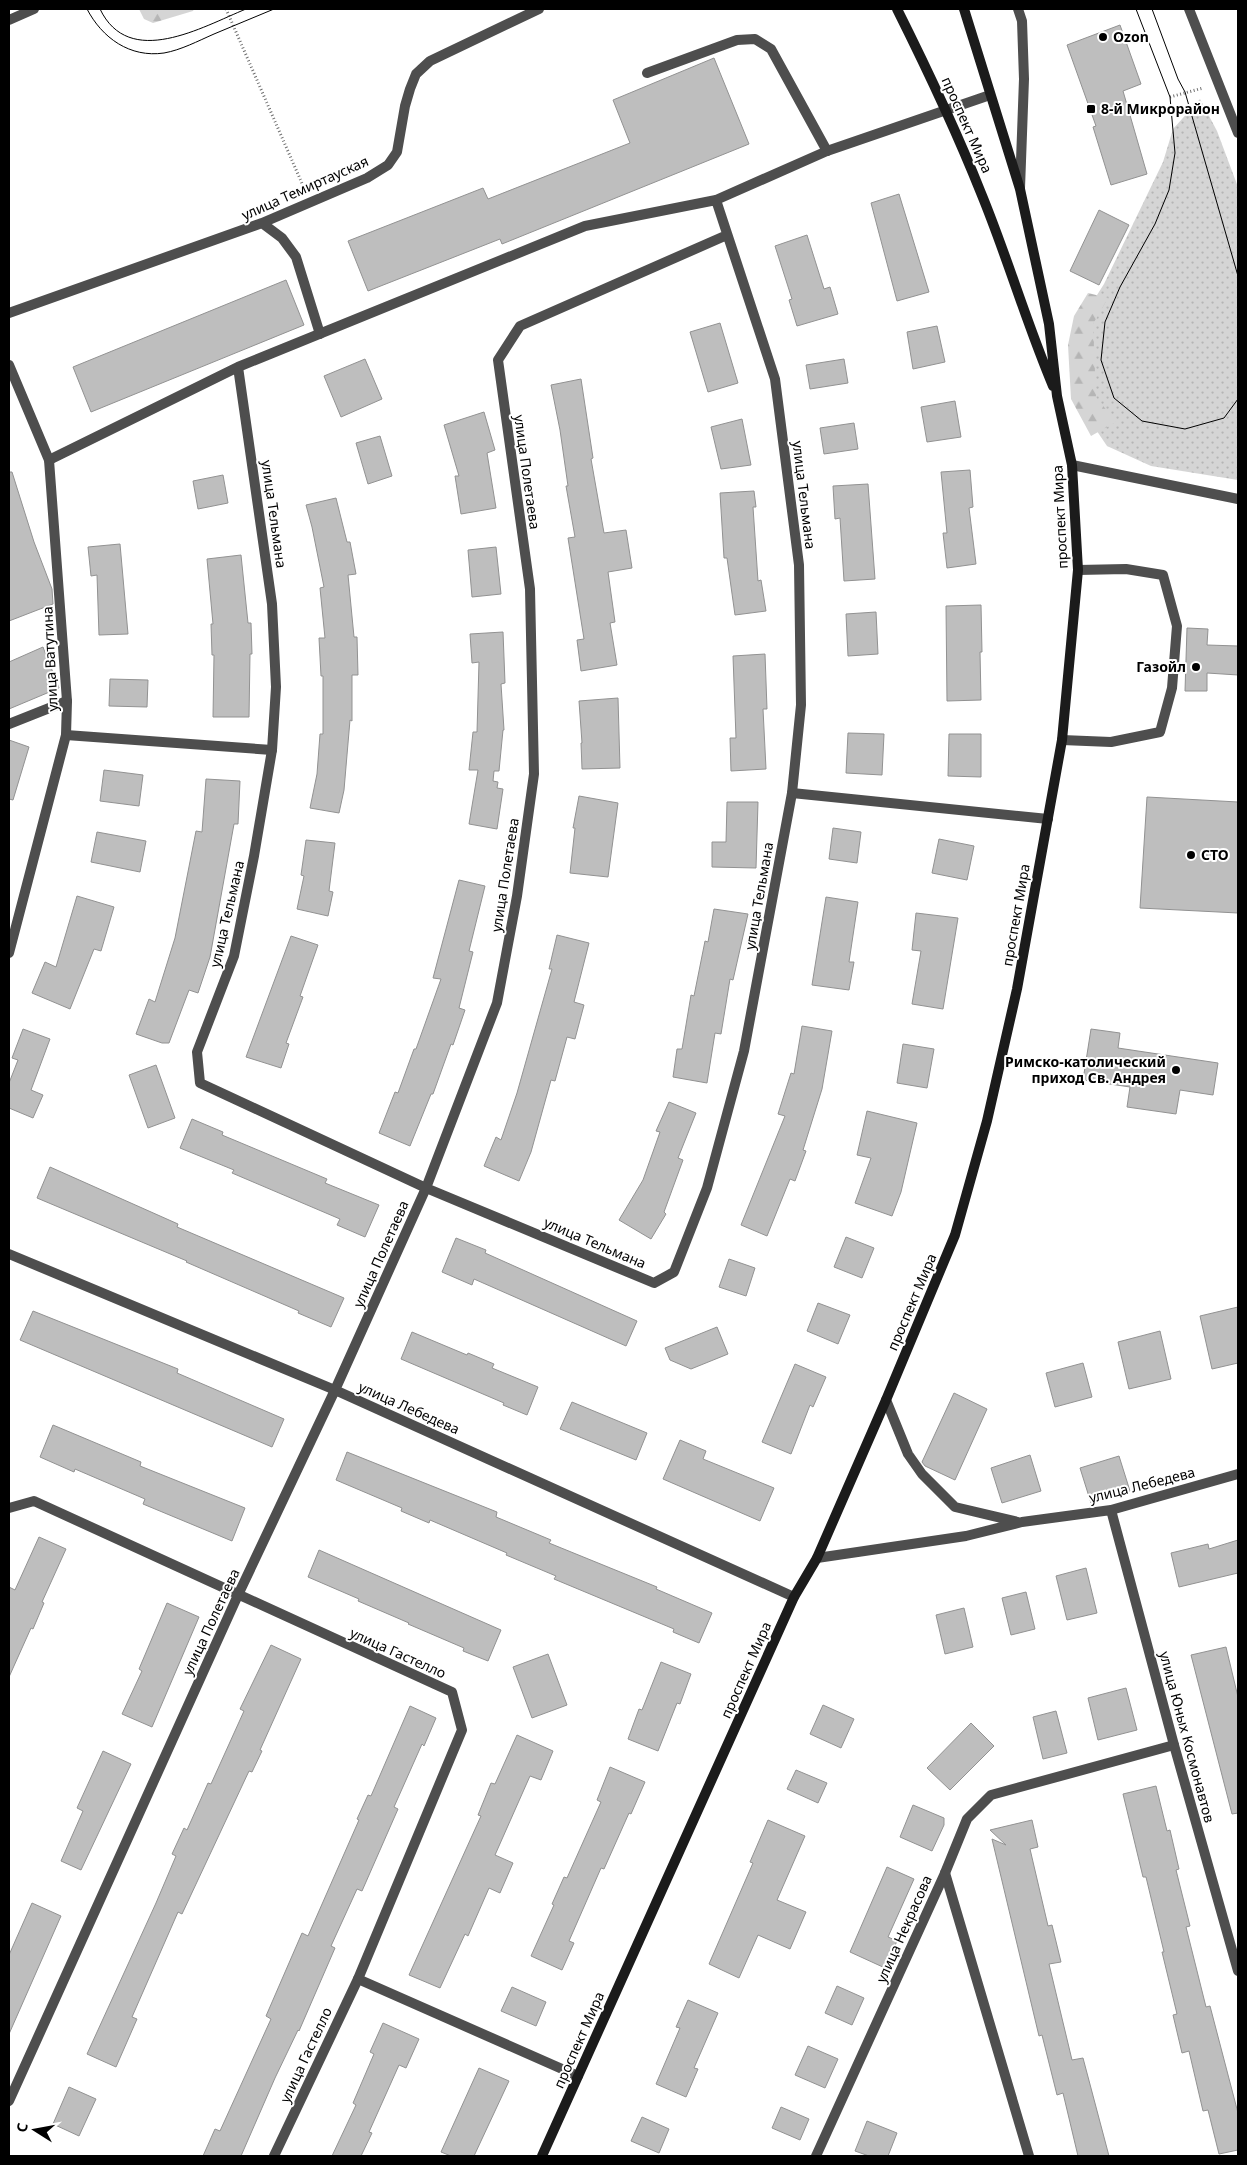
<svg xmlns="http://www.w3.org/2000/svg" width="1247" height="2165" viewBox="0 0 1247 2165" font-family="'Noto Sans',sans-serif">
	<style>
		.grass { fill: url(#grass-dots) }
		.forest { fill: url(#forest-firs) }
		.building { fill: #bebebe; stroke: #929292 }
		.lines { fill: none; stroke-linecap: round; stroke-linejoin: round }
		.path { stroke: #707070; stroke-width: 3; stroke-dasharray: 1 2.5; stroke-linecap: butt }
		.service { stroke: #4e4e4e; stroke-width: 10 }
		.minor { stroke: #4e4e4e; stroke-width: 10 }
		.tertiary { stroke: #4e4e4e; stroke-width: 10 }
		.secondary { stroke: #1b1b1b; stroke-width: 10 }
		.tram { stroke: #000; stroke-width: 1 }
		.poi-dot { fill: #000; stroke: #fff; stroke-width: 2 }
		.labels { text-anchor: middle; stroke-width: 4; stroke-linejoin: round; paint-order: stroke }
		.poi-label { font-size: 14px; font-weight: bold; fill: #000; stroke: #fff; text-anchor: start }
		.street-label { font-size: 14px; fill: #000; stroke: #fff }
	</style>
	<defs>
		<pattern id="grass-dots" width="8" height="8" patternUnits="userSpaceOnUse" patternTransform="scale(1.25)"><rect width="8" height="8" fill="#d5d5d5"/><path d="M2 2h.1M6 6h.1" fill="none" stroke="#b5b5b5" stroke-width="1.8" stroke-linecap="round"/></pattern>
		<pattern id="forest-firs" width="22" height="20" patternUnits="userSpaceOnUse" patternTransform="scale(1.25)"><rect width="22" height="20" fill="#d5d5d5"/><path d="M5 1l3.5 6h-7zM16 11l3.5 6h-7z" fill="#b5b5b5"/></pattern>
	</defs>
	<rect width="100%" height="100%" fill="#fff"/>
	<path class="grass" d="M1200,99L1217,131L1238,187V480L1151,466L1107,446L1082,409L1078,325L1104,284L1163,162L1173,129Z"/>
	<path class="forest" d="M139,9H194L193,11L153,23L144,19Z
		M1088,293L1108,298L1093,324L1096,397L1116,422L1091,436L1071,399L1068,345L1074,316Z"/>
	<path class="building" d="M1120,25L1141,84L1123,91L1147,174L1111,185L1093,127L1096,126L1067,45Z
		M714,58L749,144L502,244L500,239L368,291L348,241L483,188L488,199L630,143L613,100Z
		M899,194L929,292L897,301L871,203Z
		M1099,210L1129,225L1099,285L1070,271Z
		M807,235L824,289L830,287L838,314L797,326L789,300L792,299L775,246Z
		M286,280L304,325L91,412L73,367Z
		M720,323L738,383L708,392L690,332Z
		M937,326L945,362L913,369L907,332Z
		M365,359L382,399L341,417L324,376Z
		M844,359L848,383L810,389L806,365Z
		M581,379L593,458L591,459L604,533L626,530L632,568L608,572L615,622L610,623L617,665L581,671L577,640L584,639L568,538L575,537L566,486H568L560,430L551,385Z
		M955,401L961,437L927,442L921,407Z
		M484,412L495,450L487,453L496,508L461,514L455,476H459L444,425Z
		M742,419L751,465L721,469L711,427Z
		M854,423L858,449L824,454L820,428Z
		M380,436L392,476L368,484L356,443Z
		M970,470L973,507L969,508L976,564L947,568L943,533H947L941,472Z
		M9,472H12L34,542L52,589L53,604L9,621Z
		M223,475L228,503L198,509L193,481Z
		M868,484L875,579L844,581L840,518L835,519L833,486Z
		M754,491L756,507H753L758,581L761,580L766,611L735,615L727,558H724L720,493Z
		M336,498L347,542H350L356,574L348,575L354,637H357L358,675H352V721L350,720L344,790L339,813L310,808L317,774L320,734H323V676H321L319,638H325L320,588L324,587L312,527L306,505Z
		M120,544L128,634L99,635L97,575L91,576L88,547Z
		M496,547L501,594L472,597L468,550Z
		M241,555L248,623H251L252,654H250L249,717H213L214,655H212L211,624H213L207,559Z
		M981,605L982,652H980L981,700L947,701L946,606Z
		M876,612L878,654L848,656L846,614Z
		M1187,628L1208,629L1207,645L1238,646V675L1207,673V691H1185Z
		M503,632L505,683L501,684L504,730H503L499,771H494L493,781L498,782L497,788L503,789L497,829L469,824L478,770H469L473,732H477L479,662L472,663L470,634Z
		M43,647L59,688L9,709V662Z
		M765,654L767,709H763L766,769L731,771L730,738H736L733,656Z
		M110,679L148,680L147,707L109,706Z
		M618,698L620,768L582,769L581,743H582L579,701Z
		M848,733L884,734L882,775L846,773Z
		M949,734H981V777L948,776Z
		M9,740L29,747L13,800L9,799Z
		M104,770L143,775L139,806L100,801Z
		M206,779L240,781L238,824H234L210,957L198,993L189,990L169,1043H162L136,1034L149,999L155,1002L175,938L196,831L202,832Z
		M579,796L618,803L608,877L570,873L575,828H573Z
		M1147,797L1238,802V913L1140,908Z
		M727,802H758L756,868L712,867V842H726Z
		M833,828L861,832L857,863L829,859Z
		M97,832L146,841L140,872L91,862Z
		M939,839L974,846L967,880L932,873Z
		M306,840L335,843L329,891L333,892L328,916L297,909L304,876L301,875Z
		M459,880L485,886L469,951L473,952L459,1008L465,1010L453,1045L451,1044L433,1094H431L410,1146L379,1133L395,1092L398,1093L414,1049H416L441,979L433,978Z
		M77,896L114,907L101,951L94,949L70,1009L32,993L45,962L56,967Z
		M826,897L858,902L849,962H854L849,990L812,985Z
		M714,909L748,914L733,980L730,979L721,1034L715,1033L707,1083L673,1077L677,1049H682L691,995L694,996L705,941L708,942Z
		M916,913L958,918L943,1009L912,1004L921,951L912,950Z
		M557,935L589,943L574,1002L584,1005L575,1039L567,1037L555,1081L551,1080L531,1152L519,1181L484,1166L496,1137L501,1140L517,1093L552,969H549Z
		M291,936L318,945L300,996L303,997L286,1043L289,1044L281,1068L246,1057Z
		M802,1026L832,1031L822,1089L803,1150L806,1151L795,1181L790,1179L767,1236L741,1225L785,1116L778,1114L791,1073L794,1074Z
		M23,1029L50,1039L31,1090L43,1095L33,1118L9,1108V1083L18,1060L12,1058Z
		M1091,1029L1120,1033L1118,1048L1218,1063L1213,1095L1180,1090L1176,1114L1127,1107L1130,1087L1083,1080Z
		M903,1044L934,1049L927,1088L897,1083Z
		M156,1065L175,1118L148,1128L129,1075Z
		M669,1102L696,1113L678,1158L683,1160L664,1212L666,1214L651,1239L619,1220L643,1180L660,1132L656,1131Z
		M867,1111L917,1123L901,1192L892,1216L855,1203L871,1158L857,1155Z
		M192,1119L223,1132L222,1135L327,1179L325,1183L379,1205L365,1237L337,1225L340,1219L232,1173L234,1170L180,1148Z
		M50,1167L178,1224L177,1227L344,1298L331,1327L298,1313L299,1311L186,1262L187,1261L37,1198Z
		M846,1237L874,1248L862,1278L834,1267Z
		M456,1238L486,1250L485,1253L637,1321L626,1346L474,1279L472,1285L442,1272Z
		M729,1259L755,1268L746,1296L719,1287Z
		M818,1303L850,1315L838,1344L807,1331Z
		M1238,1307V1363L1212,1369L1200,1316Z
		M33,1311L178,1369L177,1373L284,1419L272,1447L20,1340Z
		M717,1327L728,1354L691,1369L670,1360L665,1348Z
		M1160,1331L1171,1379L1129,1389L1118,1342Z
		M412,1332L467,1355L468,1353L494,1364L492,1368L538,1387L527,1415L503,1405L504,1403L401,1359Z
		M1083,1363L1092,1397L1055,1407L1046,1373Z
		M795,1364L826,1377L813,1407L810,1405L791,1454L762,1442Z
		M954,1393L987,1409L955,1480L925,1466L922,1462Z
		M572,1402L647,1433L636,1460L560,1429Z
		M53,1425L141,1462L140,1466L245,1508L232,1541L143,1504L145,1499L75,1469L74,1472L40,1457Z
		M680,1440L706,1451L703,1459L774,1488L760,1521L663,1479Z
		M347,1452L497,1512L496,1517L551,1540L549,1543L657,1587L656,1589L712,1613L699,1643L673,1632L674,1629L554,1579L556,1576L506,1555L507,1553L430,1520L429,1523L401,1511L402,1508L336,1480Z
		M1030,1455L1041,1491L1002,1503L991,1468Z
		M1119,1456L1130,1491L1091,1503L1080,1468Z
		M39,1537L66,1549L42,1602L44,1603L33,1629L31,1628L9,1677V1587L15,1590Z
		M1238,1540V1573L1179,1587L1171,1553L1208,1544L1209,1549Z
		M319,1550L501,1630L488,1661L463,1651L464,1648L408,1624L409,1623L358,1601L359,1599L308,1577Z
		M1086,1568L1097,1613L1067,1620L1056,1576Z
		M1026,1592L1035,1629L1011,1635L1002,1598Z
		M167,1603L199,1617L152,1727L122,1714L142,1671L139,1669Z
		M964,1608L973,1647L945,1654L936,1615Z
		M271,1645L301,1659L260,1750L262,1751L252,1772L249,1771L182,1914L178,1912L132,2017L137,2019L116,2067L87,2054L156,1903L176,1856L172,1854L184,1828L187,1830L208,1783L211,1784L244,1711L240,1709Z
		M1226,1647L1238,1697V1813L1232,1814L1191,1655Z
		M548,1654L567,1705L532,1718L513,1667Z
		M661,1662L691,1674L680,1704L677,1703L658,1751L628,1739L639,1709L642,1710Z
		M1126,1688L1137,1730L1098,1740L1088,1698Z
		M823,1705L854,1719L841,1748L810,1734Z
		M410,1706L436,1718L424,1746L422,1744L394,1807L398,1809L362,1891L357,1889L331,1946L335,1948L299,2031L298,2030L275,2078L241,2156H203L215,2129L220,2131L271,2019L266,2016L302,1933L308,1936L359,1820L357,1819L368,1795L371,1796Z
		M1056,1711L1067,1753L1043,1759L1033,1717Z
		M971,1723L994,1746L950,1790L927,1768Z
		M517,1735L553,1751L541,1780L530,1776L495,1855L513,1863L500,1893L489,1888L468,1936L465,1934L440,1988L409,1975L481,1816L478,1815L491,1783L495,1784Z
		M103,1751L131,1764L81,1870L61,1861L83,1811L77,1808Z
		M610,1767L645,1782L631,1814L629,1813L604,1869L601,1868L569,1941L574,1943L562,1970L531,1956L554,1905L552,1904L564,1877L567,1878L601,1802L597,1800Z
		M796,1770L827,1783L818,1803L787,1789Z
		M1156,1786L1167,1831L1170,1830L1179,1869L1176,1870L1190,1926L1186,1927L1206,2007L1210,2006L1238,2113V2150L1219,2154L1208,2110L1203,2111L1189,2051L1182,2053L1173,2015L1177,2014L1162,1952H1164L1146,1877H1143L1123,1794Z
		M913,1805L944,1818V1825L932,1851L900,1837Z
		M768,1820L805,1836L777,1900L806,1912L790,1949L758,1935L739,1978L709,1964L753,1863L750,1862Z
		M1032,1820L1038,1847L1030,1849L1048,1926L1052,1925L1061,1962L1049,1964L1072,2060L1083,2058L1109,2156H1078L1063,2093L1057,2095L1042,2035L1039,2036L992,1839L1006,1845L990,1830Z
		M887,1867L914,1879L888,1937L897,1941L885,1968L850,1952Z
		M32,1903L61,1916L9,2034V1955Z
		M837,1986L864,1998L852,2025L825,2013Z
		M512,1987L546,2002L536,2026L501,2011Z
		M688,2000L718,2013L694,2068L698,2069L686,2097L656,2084L680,2028L676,2027Z
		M383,2023L419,2039L406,2068L399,2065L369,2132L372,2133L361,2156H332L356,2105L353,2103L374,2054L370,2052Z
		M808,2046L838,2059L825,2088L795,2075Z
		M479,2068L509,2081L474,2156H451L441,2152Z
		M69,2087L96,2099L79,2136L53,2124Z
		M781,2107L809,2119L800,2140L772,2128Z
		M642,2117L669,2129L659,2153L631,2141Z
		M867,2121L897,2133L888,2156H869L855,2151Z"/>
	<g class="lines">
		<path class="path" d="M226,9L304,188
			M1170,97L1203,88"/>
		<path class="service" d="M1018,9L1022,21L1024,79L1020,188
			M647,73L737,40L755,39L771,49L827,151
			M262,223L282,238L296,257L320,334
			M9,313L262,223L367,178L388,165L397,152L405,106L410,89L416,74L430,61L539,9
			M9,724L67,701
			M66,735L272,750
			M1062,740L1111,742L1160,732L1172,688L1177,626L1163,575L1126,569L1078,570
			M792,793L1048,819
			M945,1873L967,1819L991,1795L1174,1745
			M358,1979L578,2076"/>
		<path class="minor" d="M1189,9L1238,133
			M238,367L272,604L276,687L272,750L254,856L234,956L197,1052L200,1083L426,1188L654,1283L674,1272L707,1188L744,1051L792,793L801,705L799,565L775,379L716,200
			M49,460L238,367L585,226L716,200L827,151L990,95
			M1072,465L1238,499
			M9,1254L335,1390L794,1597
			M886,1400L908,1454L922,1474L955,1507L1018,1522
			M9,1508L34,1501L452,1692L462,1730L358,1979L274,2156
			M1111,1510L1174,1745L1238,1971
			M817,1558L966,1536L1022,1522L1111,1510L1238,1474
			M945,1873L1029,2156
			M9,2101L238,1595L335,1390L426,1188L497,1003L517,896L534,774L530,589L498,360L520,326L727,235
			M816,2156L945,1873"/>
		<path class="tertiary" d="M9,20L34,9
			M9,365L49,460L67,701L66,735L9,953"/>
		<path class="secondary" d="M897,9C927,69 956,130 981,193C1007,256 1026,322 1053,386
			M542,2156L794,1597L817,1558L886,1400L955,1235L987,1121L1017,989L1062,740L1078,570L1072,465L1057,396L1049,324L1020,189L964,9"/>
		<path class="tram" d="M87,9C102,38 130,58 164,53C181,50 198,41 214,34C234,26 254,17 274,9
			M100,9C129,70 202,27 246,9
			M1136,9L1170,97L1175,153L1169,190L1155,224L1120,287L1105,322L1101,360L1114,398L1142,421L1185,429L1224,418L1238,399
			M1152,9L1178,79L1185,92L1238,276"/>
	</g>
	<g class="poi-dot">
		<circle cx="1103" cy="37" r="5"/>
		<rect x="1086" y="104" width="10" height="10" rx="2.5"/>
		<circle cx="1196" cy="667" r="5"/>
		<circle cx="1191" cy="855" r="5"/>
		<circle cx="1176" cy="1070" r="5"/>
	</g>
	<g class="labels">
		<g class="poi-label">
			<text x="1113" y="42">Ozon</text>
			<text x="1101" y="114">8-й Микрорайон</text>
			<text x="1186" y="672" text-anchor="end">Газойл</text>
			<text x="1201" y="860">СТО</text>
			<text x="1166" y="1067" text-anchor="end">Римско-католический<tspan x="1166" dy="16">приход Св. Андрея</tspan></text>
		</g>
		<g class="street-label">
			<text transform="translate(967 125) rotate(66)" y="5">проспект Мира</text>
			<text transform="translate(305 188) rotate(-24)" y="5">улица Темиртауская</text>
			<text transform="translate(527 472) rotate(82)" y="5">улица Полетаева</text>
			<text transform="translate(804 495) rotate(83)" y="5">улица Тельмана</text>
			<text transform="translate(274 514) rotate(82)" y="5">улица Тельмана</text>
			<text transform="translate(1060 517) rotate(-93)" y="5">проспект Мира</text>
			<text transform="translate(50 659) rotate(-93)" y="5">улица Ватутина</text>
			<text transform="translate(505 875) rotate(-81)" y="5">улица Полетаева</text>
			<text transform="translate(759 896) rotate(-80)" y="5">улица Тельмана</text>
			<text transform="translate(227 914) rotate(-77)" y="5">улица Тельмана</text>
			<text transform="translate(1016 915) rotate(-80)" y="5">проспект Мира</text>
			<text transform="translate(595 1243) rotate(23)" y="5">улица Тельмана</text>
			<text transform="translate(381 1254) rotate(-66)" y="5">улица Полетаева</text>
			<text transform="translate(912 1302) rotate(-67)" y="5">проспект Мира</text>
			<text transform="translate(409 1408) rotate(24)" y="5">улица Лебедева</text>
			<text transform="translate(1142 1485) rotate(-14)" y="5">улица Лебедева</text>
			<text transform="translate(211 1622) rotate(-65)" y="5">улица Полетаева</text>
			<text transform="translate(398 1653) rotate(24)" y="5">улица Гастелло</text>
			<text transform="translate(746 1670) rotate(-66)" y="5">проспект Мира</text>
			<text transform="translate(1187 1737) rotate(75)" y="5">улица Юных Космонавтов</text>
			<text transform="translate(904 1929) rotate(-66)" y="5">улица Некрасова</text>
			<text transform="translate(579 2040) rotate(-66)" y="5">проспект Мира</text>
			<text transform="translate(306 2055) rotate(-65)" y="5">улица Гастелло</text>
		</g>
	</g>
	<rect width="1247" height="2165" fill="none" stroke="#000000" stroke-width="20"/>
	<g transform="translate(35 2130) rotate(281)" stroke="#ffffff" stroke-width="4" paint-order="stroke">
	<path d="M0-4L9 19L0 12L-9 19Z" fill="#000000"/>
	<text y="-8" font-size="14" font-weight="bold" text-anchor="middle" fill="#000000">С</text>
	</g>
</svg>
